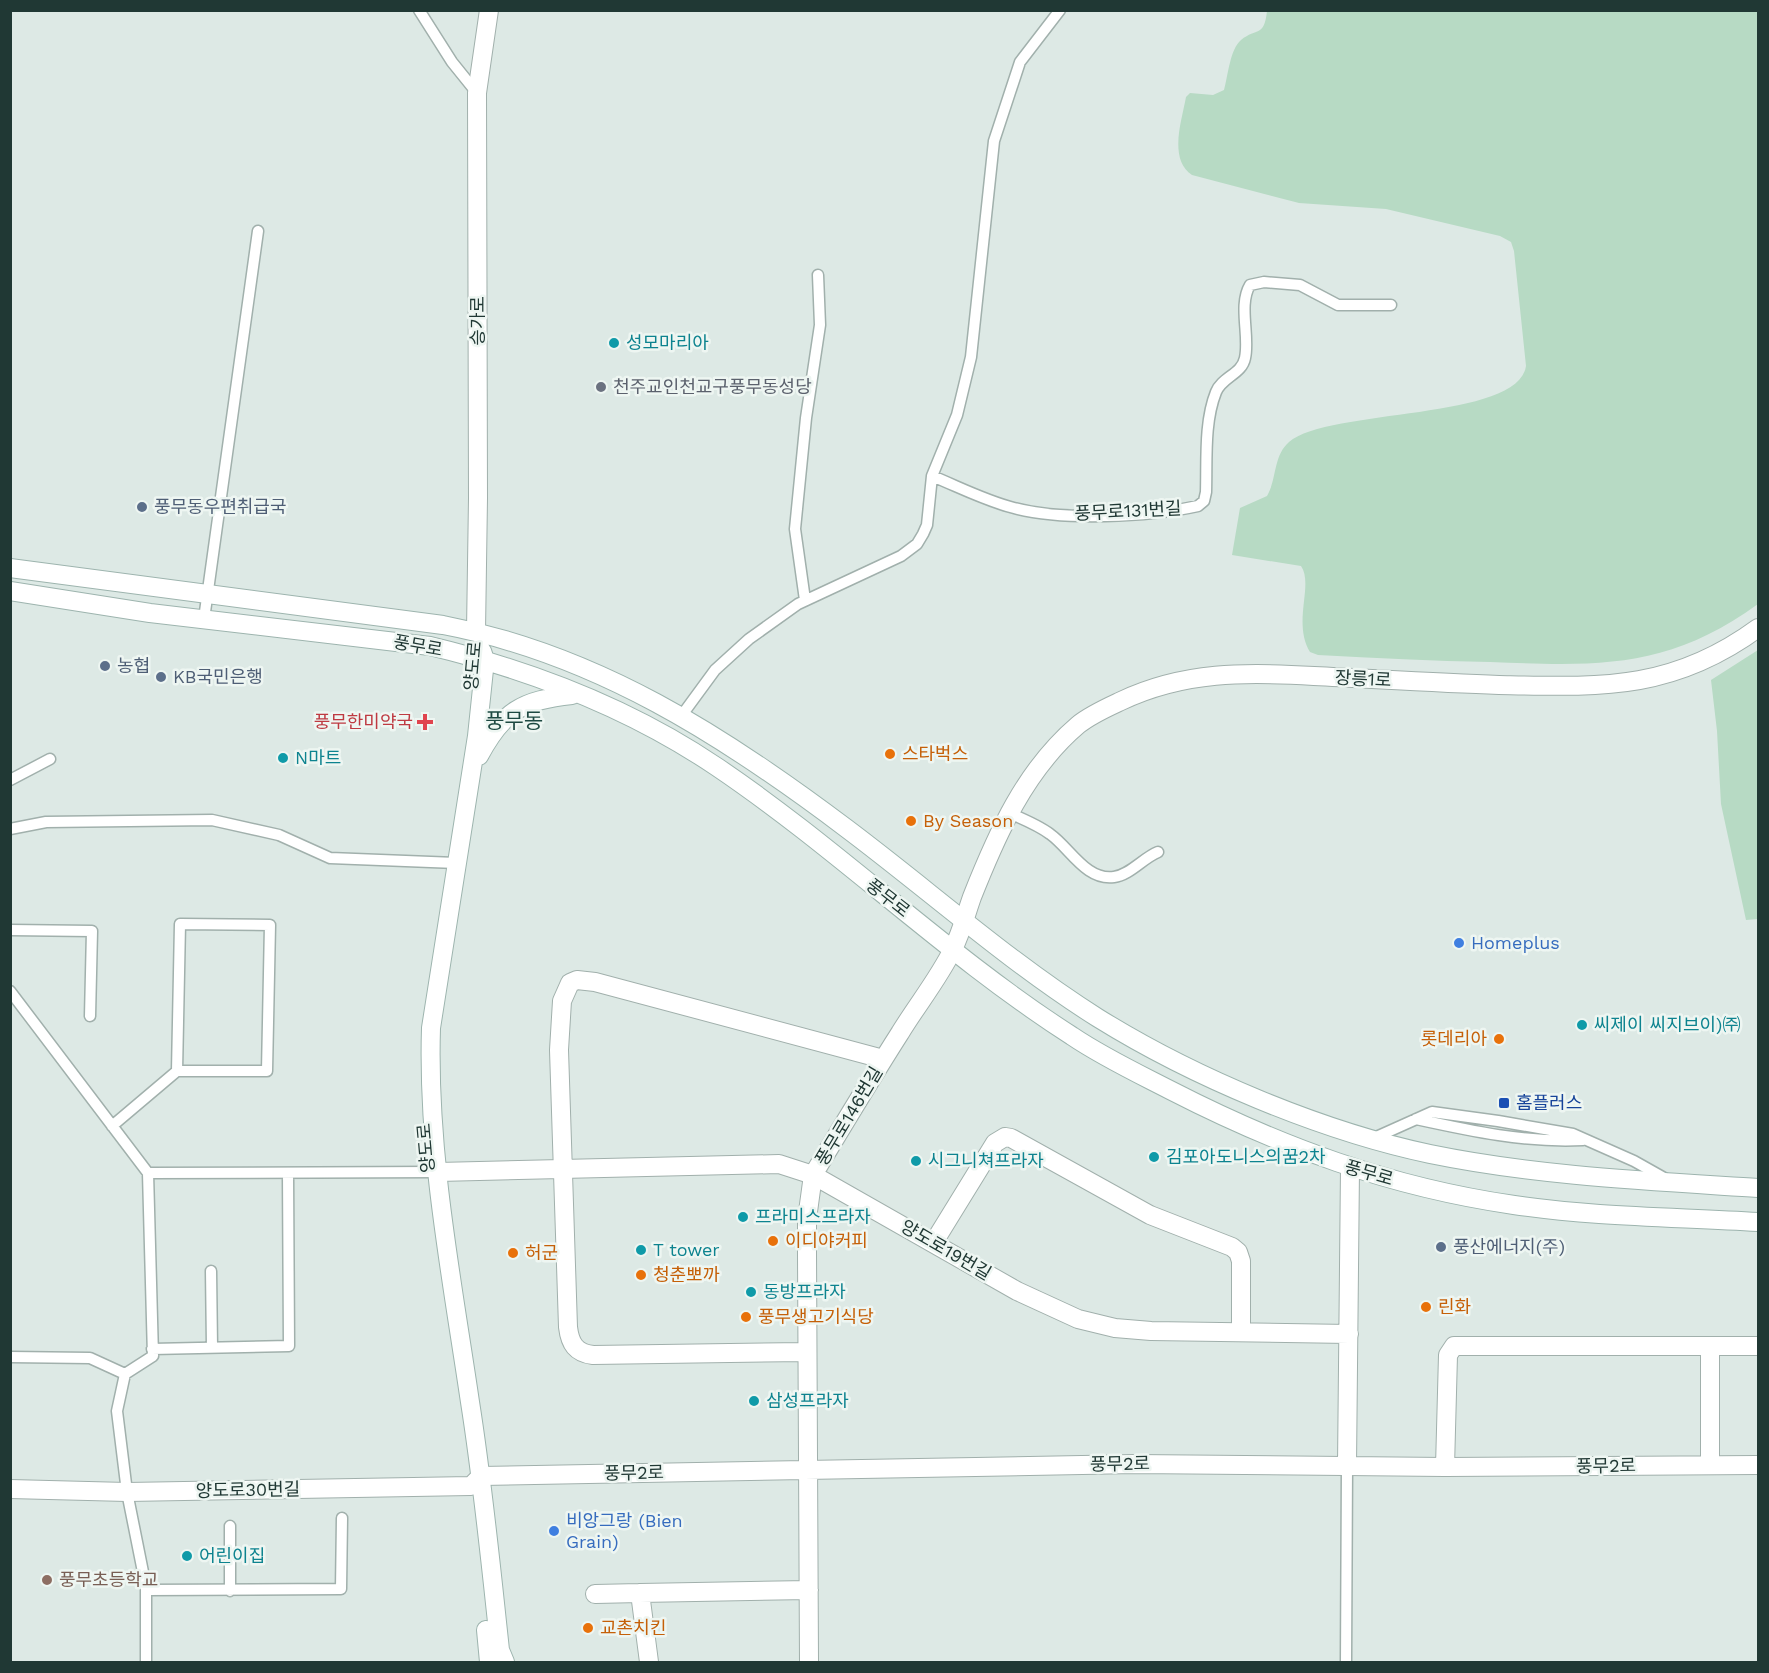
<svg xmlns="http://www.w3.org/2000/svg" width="1769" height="1673" viewBox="0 0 1769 1673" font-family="'Work Sans','Noto Sans KR',sans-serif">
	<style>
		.green { fill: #b7dac4 }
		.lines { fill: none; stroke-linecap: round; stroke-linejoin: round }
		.lane-casing { stroke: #a1b0ac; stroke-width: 13 }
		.street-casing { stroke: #a1b0ac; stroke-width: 20 }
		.secondary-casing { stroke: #9db4ae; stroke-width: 20 }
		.lane { stroke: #fff; stroke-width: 10 }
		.street { stroke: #fff; stroke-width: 18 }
		.secondary { stroke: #fff; stroke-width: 18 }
		.culture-dot { fill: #0f9aa8; stroke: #eef6f2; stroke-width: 2 }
		.worship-dot { fill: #6b7280; stroke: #eef6f2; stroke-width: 2 }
		.service-dot { fill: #5c6f8a; stroke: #eef6f2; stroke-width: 2 }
		.health-dot { fill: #e0444e; stroke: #eef6f2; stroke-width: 2 }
		.food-dot { fill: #e8710a; stroke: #eef6f2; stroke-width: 2 }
		.shop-dot { fill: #3f7fe0; stroke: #eef6f2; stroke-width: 2 }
		.transit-dot { fill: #1a4fb4; stroke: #eef6f2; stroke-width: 2 }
		.education-dot { fill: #8d6e63; stroke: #eef6f2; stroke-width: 2 }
		.labels { text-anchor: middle; stroke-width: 5; stroke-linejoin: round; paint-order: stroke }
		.street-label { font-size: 18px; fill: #203834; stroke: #eef6f2 }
		.culture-label { font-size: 18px; fill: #0d838f; stroke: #eef6f2; text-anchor: start }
		.worship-label { font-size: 18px; fill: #5b616d; stroke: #eef6f2; text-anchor: start }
		.service-label { font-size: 18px; fill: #4e5e75; stroke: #eef6f2; text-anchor: start }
		.health-label { font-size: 18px; fill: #be3a42; stroke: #eef6f2; text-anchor: end }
		.food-label { font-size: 18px; fill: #c56008; stroke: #eef6f2; text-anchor: start }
		.shop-label { font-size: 18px; fill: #366cbe; stroke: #eef6f2; text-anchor: start }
		.transit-label { font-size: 18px; fill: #164399; stroke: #eef6f2; text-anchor: start }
		.education-label { font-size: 18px; fill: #785e54; stroke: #eef6f2; text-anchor: start }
		.quarter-label { font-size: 21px; fill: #1d4942; stroke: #eef6f2 }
	</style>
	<rect width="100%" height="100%" fill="#dde9e5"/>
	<path class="green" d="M1267,11H1758V604C1667,670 1597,666 1490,662C1433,661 1375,658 1318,655L1310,652C1292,622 1314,585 1301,566L1232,555L1240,508L1267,496C1277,479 1273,456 1289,442C1329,408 1518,421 1526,366L1514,251L1511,242L1500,236L1386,209L1299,203L1192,175C1168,159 1182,120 1186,97L1190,93L1213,95L1224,90C1228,76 1230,49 1241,40C1257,27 1264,38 1267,11Z
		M1758,650V919L1746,920L1721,804L1717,731L1711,680Z"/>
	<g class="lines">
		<defs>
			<path id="lane" d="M419,10L452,62L477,93
				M932,476C959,487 986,501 1014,508C1063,521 1148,517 1198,506L1204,501L1206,492C1207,460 1204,422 1216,392C1222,377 1242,374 1245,358C1250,336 1238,305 1250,285L1264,282L1300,285L1338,305H1391
				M805,600L795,529L806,418L820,325L818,275
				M204,619L258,231
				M682,715L715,670L749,639L798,604L901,556L917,544L923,534L927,525L932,476L957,415L971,357L994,141L1020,62L1060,10
				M10,780L50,759
				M1009,813C1023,819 1038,825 1050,834C1070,848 1086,881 1114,877C1130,875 1143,858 1158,852
				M10,829L46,822L212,820L279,835L330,858L456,863
				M10,930L92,931L90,1016
				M10,991L148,1173L153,1356L125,1374L117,1411L127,1492L146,1587V1662
				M1416,1119C1471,1131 1526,1143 1583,1140
				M112,1126L177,1071L180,924L270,925L267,1071H177
				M1374,1138L1432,1112L1498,1121L1573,1134L1634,1161L1666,1179
				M148,1173L438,1172
				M211,1271L212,1347
				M152,1349L289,1346L288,1173
				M10,1357L90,1358L125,1374
				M230,1526V1591
				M146,1590L341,1589L342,1518
				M1346,1662L1347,1466"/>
			<path id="street" d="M476,631L478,498L477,93L489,10
				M438,1172L779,1164L813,1175L1017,1291L1078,1319L1115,1328L1151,1331L1349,1334
				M934,1242L995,1143L1005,1137L1011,1138L1150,1215L1232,1247L1238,1252L1241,1261V1332
				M1710,1346V1465
				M806,1352L593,1355C576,1353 570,1344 568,1327L559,1050L562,1001L570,983L577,980L595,982L883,1059
				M1347,1466L1350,1168
				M1445,1467L1448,1355L1454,1346H1758
				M10,1489L127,1492L471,1486L481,1476L1135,1464L1445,1467L1758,1465
				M595,1594L640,1593
				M649,1662L640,1593L809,1590
				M809,1662L807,1253V1219L813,1175C842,1127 870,1080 900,1033C917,1005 939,978 953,949C961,933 966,914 972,897C997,834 1025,770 1078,725C1090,715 1106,708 1121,701C1184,671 1246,672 1314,676C1376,679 1438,683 1499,685C1601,687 1672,691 1758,628"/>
			<path id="secondary" d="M10,568L443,625C596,654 724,736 846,828C930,891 1009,962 1098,1018C1193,1077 1321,1131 1430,1154C1537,1176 1649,1181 1758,1188
				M10,591L150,613L430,646C530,670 631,709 717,767C840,850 947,956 1072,1036C1103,1057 1137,1073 1170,1090C1281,1147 1390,1187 1514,1205C1594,1217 1677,1217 1758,1222
				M482,651L485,660L477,736L431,1028C427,1153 452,1279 470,1402C483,1484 491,1567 500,1650L505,1662
				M479,756C503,711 522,700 572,695
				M486,1630L489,1662"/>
		</defs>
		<use href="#lane" class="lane-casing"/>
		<use href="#street" class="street-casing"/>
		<use href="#secondary" class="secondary-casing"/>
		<use href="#lane" class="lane"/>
		<use href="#street" class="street"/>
		<use href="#secondary" class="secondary"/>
	</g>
	<g class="culture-dot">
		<circle cx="614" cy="343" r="6"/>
		<circle cx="283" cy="758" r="6"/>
		<circle cx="1582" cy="1025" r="6"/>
		<circle cx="1154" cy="1157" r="6"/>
		<circle cx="916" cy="1161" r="6"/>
		<circle cx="743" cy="1217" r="6"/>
		<circle cx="641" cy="1250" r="6"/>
		<circle cx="751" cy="1292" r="6"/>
		<circle cx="754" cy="1401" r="6"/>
		<circle cx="187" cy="1556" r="6"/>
	</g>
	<circle class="worship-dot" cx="601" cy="387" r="6"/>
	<g class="service-dot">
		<circle cx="142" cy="507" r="6"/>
		<circle cx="105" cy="666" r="6"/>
		<circle cx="161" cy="677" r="6"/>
		<circle cx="1441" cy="1247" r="6"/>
	</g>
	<path class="health-dot" d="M422 713h6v6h6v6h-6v6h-6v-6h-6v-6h6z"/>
	<g class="food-dot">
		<circle cx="890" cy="754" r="6"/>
		<circle cx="911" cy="821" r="6"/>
		<circle cx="1499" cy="1039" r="6"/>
		<circle cx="773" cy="1241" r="6"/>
		<circle cx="513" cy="1253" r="6"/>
		<circle cx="641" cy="1275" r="6"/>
		<circle cx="1426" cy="1307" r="6"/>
		<circle cx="746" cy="1317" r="6"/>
		<circle cx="588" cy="1628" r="6"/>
	</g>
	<g class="shop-dot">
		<circle cx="1459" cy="943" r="6"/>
		<circle cx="554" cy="1531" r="6"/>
	</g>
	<rect class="transit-dot" x="1498" y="1097" width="12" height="12" rx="3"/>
	<circle class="education-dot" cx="47" cy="1580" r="6"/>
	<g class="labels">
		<g class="street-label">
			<text transform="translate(478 321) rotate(-90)" y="6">승가로</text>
			<text transform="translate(1128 511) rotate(-3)" y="6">풍무로131번길</text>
			<text transform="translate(418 646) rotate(10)" y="6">풍무로</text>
			<text transform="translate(473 666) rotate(-85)" y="6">양도로</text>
			<text transform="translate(1363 679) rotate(3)" y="6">장릉1로</text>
			<text transform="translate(888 898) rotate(38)" y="6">풍무로</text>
			<text transform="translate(849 1116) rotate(-59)" y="6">풍무로146번길</text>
			<text transform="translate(426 1148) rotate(-95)" y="6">양도로</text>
			<text transform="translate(1369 1173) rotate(16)" y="6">풍무로</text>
			<text transform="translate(946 1250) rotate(30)" y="6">양도로19번길</text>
			<text transform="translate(1120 1464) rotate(-1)" y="6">풍무2로</text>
			<text transform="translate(1606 1466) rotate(-1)" y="6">풍무2로</text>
			<text transform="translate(634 1473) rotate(-1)" y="6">풍무2로</text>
			<text transform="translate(248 1490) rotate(-1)" y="6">양도로30번길</text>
		</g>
		<g class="culture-label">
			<text x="626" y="349">성모마리아</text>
			<text x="295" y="764">N마트</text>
			<text x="1594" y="1031">씨제이 씨지브이)㈜</text>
			<text x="1166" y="1163">김포아도니스의꿈2차</text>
			<text x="928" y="1167">시그니쳐프라자</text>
			<text x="755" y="1223">프라미스프라자</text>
			<text x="653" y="1256">T tower</text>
			<text x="763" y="1298">동방프라자</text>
			<text x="766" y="1407">삼성프라자</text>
			<text x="199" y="1562">어린이집</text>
		</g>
		<g class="worship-label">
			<text x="613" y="393">천주교인천교구풍무동성당</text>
		</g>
		<g class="service-label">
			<text x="154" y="513">풍무동우편취급국</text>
			<text x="117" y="672">농협</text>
			<text x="173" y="683">KB국민은행</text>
			<text x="1453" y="1253">풍산에너지(주)</text>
		</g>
		<g class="health-label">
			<text x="413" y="728">풍무한미약국</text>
		</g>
		<g class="food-label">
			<text x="902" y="760">스타벅스</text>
			<text x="923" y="827">By Season</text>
			<text x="1487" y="1045" text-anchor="end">롯데리아</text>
			<text x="785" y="1247">이디야커피</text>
			<text x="525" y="1259">허군</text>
			<text x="653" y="1281">청춘뽀까</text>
			<text x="1438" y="1313">린화</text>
			<text x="758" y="1323">풍무생고기식당</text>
			<text x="600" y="1634">교촌치킨</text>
		</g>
		<g class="shop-label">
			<text x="1471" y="949">Homeplus</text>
			<text x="566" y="1527">비앙그랑 (Bien<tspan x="566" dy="21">Grain)</tspan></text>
		</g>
		<g class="transit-label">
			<text x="1516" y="1109">홈플러스</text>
		</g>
		<g class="education-label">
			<text x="59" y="1586">풍무초등학교</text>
		</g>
		<g class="quarter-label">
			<text x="514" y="728">풍무동</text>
		</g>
	</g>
	<rect width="1769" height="1673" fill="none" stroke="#203834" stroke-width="24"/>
</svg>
